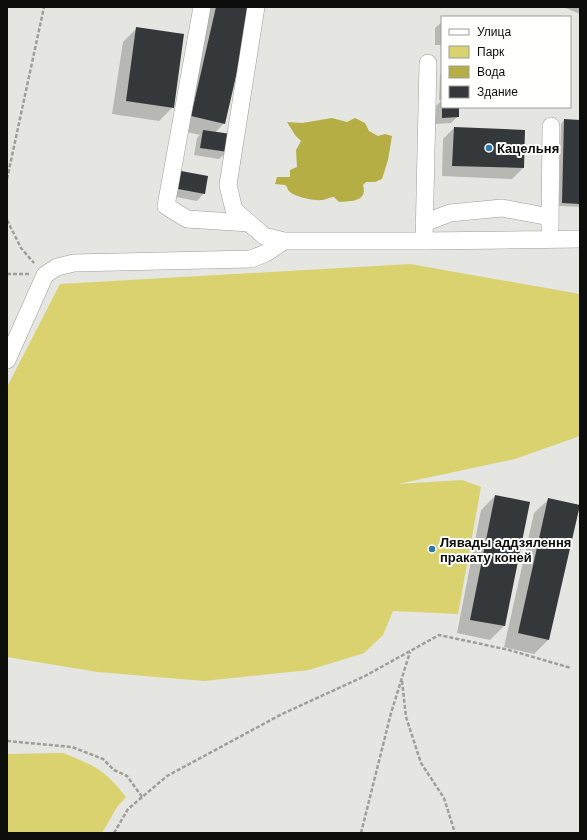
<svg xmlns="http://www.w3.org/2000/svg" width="587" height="840" viewBox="0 0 587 840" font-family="'Work Sans',sans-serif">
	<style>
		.green { fill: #d9d26f }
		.water { fill: #b5ae45 }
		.shadow { fill: #0003 }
		.building { fill: #35383b }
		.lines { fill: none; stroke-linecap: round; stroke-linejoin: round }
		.minor-casing { stroke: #9d9d99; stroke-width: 18 }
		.path { stroke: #9e9e9b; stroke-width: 2.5; stroke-dasharray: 4 2; stroke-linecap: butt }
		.minor { stroke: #fff; stroke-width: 17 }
		.poi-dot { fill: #2f78ab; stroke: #fffffe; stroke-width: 1.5 }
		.labels { text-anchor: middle; stroke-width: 4; stroke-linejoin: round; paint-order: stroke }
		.poi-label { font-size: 13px; font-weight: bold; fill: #0d0d0b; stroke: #fffffe; text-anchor: start }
	</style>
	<rect width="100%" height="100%" fill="#e5e5e1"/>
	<path class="green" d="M410,264L580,294V436L515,459L398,484L462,480L481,487L458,614L393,611L383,635L364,653L309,670L204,681L98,672L7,657V387L60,284Z
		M63,753C95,766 104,769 126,797L117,807L102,833H7V754Z"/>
	<path class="water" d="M332,118L347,122L355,118L365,123L369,131L378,136L385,134L392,136L388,160L382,179L375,182H366L363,185C368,202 351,201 339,202L334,197C329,197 326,200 322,200C314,201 296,197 290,192C287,190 288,187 285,185L275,184L277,177H290V170L297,167L296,150L301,141L295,135L287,122L302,123Z"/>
	<path class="shadow" d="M211,7H249L224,123L215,133L227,152L219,159L194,155L197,138L200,135L178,130L204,14Z
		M563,7H580V14Z
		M442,22V45H435V28Z
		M137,28L173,107L159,121L112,114L123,42Z
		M442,73V107H458V116L451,123L435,124L434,108L442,100H439L440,75Z
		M564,120L580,121V207L559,206L561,124Z
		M454,128L523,168L512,179L442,176L443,139Z
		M181,172L204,193L197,201L171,196L174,179Z
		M495,496L504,626L490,640L457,633L481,510Z
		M549,499L548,640L534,654L504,647L534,513Z"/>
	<path class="building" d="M216,7H252L225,124L191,116Z
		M136,27L184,34L174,108L126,101Z
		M442,107H459V117L442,118Z
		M564,119L580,120V204L562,203Z
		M454,127L525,130L524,168L452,166Z
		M203,130L231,134L228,152L200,148Z
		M181,171L208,176L205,194L178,189Z
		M495,495L530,502L505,626L470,620Z
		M548,498L580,505L549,640L518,633Z"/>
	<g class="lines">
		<defs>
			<path id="minor" d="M202,7L166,206L187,219L249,223
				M256,7L228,185L234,210L264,236L284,241H424L580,239
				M424,223L450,213L502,208L550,217
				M550,228L551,126
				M424,241L428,63
				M7,360L45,275L57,267L74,263L251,259L266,253L284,241"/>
		</defs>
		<use href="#minor" class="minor-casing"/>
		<path class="path" d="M7,179L44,7
			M7,220L21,248L34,263
			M7,274H29
			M402,681L406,717L421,763L444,798L455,833
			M7,741L72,747L103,759L114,770L127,776L142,797
			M114,833L128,809L167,776L282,714L365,676L439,635L509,650L571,668
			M361,833L391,713L410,652"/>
		<use href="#minor" class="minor"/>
	</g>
	<g class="poi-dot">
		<circle cx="489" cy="148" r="4"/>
		<circle cx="432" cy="549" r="4"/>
	</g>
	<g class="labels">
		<g class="poi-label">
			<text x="497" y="153">Кацельня</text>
			<text x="440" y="547">Лявады аддзялення<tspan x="440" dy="15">пракату коней</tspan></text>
		</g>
	</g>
	<rect width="587" height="840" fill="none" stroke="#0d0d0b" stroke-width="16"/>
	<rect x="441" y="16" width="130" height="92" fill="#fffffe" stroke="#9e9e9d"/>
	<rect x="449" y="29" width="20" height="6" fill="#ffffff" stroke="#9e9e9d"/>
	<text x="477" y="36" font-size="12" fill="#0d0d0b">Улица</text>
	<rect x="449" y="46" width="20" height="12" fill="#d9d26f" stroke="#9e9e9d"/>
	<text x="477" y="56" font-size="12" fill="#0d0d0b">Парк</text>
	<rect x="449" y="66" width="20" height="12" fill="#b5ae45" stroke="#9e9e9d"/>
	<text x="477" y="76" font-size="12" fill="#0d0d0b">Вода</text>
	<rect x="449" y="86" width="20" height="12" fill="#35383b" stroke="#9e9e9d"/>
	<text x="477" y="96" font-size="12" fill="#0d0d0b">Здание</text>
</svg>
